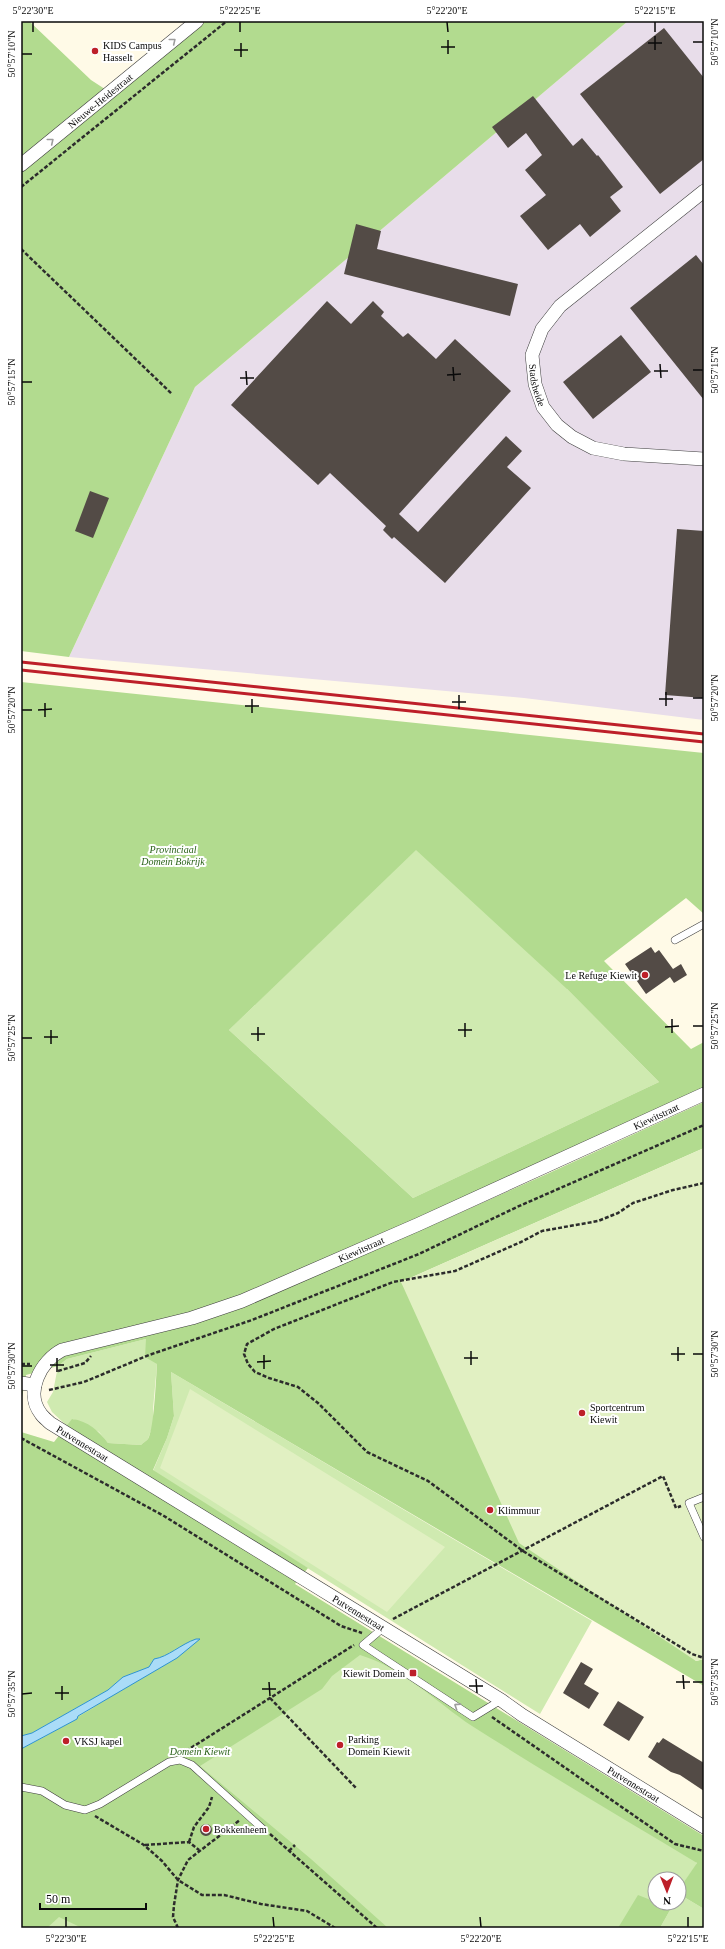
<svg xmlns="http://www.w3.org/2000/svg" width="725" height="1949" viewBox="0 0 725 1949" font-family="'Times New Roman',serif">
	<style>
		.industrial { fill: #e8ddea }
		.green { fill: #cfeab0 }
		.forest { fill: #b2db8f; fill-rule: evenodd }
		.pitch { fill: #e1f0c2 }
		.water { fill: #aadcf8; stroke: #2e93d1 }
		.building { fill: #534b46 }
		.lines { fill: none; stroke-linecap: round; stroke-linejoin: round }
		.service-casing { stroke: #3d3d3d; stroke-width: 8 }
		.minor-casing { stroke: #3d3d3d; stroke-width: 14 }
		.path { stroke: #2c2c2c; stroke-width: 2.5; stroke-dasharray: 4 2; stroke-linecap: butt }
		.service { stroke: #fff; stroke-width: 7 }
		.minor { stroke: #fff; stroke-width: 13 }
		.rail { stroke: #bd1f29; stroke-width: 3 }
		.oneway { stroke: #9d9d9d }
		.ticks { fill: none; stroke: #0a0a0a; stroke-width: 1.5 }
		.poi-dot { fill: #bd1f29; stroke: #fff; stroke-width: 1.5 }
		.labels { text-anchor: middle; stroke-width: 4; stroke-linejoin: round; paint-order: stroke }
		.poi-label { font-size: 10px; fill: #0a0a0a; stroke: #fff; text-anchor: start }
		.street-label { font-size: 10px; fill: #0a0a0a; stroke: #fff }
		.park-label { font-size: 10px; font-style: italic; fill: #2a6219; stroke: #fff }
		.neatline { fill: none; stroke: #0a0a0a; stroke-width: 1.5 }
		.ticks-label { font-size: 10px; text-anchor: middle; fill: #0a0a0a }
	</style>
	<rect width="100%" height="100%" fill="#fffae7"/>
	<path class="industrial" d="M628,21H704V720L524,698L69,657L195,387Z"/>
	<path class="green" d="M21,687L628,749L567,989L659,1082L413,1198L229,1030L319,943Z
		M146,1339L157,1364L153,1409V1425L148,1439L141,1445L108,1443L99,1432L73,1419L67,1426L52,1412L47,1402L53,1392L58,1366L67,1359Z
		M171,1372L592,1621L540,1714L153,1471L167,1438L174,1416Z
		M21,1432L686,1841L697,1864L679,1889V1879H655V1902L649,1899L631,1928H21Z
		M679,1894L704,1909V1928H660L674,1903H679Z"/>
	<path class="forest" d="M21,21H29L91,80L114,95L206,21H628L195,387L69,657L21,651Z
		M21,682L704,753V914L686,898L604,961L691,1049L704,1042V1087L430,1213L437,1223L547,1174L704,1102V1148L401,1282L696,1661L704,1659V1686L171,1372L174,1416L167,1438L153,1470L308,1568L295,1584L704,1836V1909L679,1894V1889L697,1863C622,1818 546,1773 472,1726C436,1702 403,1668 360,1655L332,1676L322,1689L200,1766L311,1859L388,1928H82L59,1917L47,1928H21V1749L46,1736L93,1708L183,1644L162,1658L154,1659L149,1667L123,1677L108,1690L32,1733L21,1736V1432L54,1442L72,1419C88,1421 99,1431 108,1443L141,1445C143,1443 146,1441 148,1439C154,1429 156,1379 157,1364L145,1357L146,1339L67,1359L58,1366L26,1375L21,1403ZM416,850L567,989L659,1082L413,1198L229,1030Z
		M638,1895L666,1906L669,1903H674L660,1928H618Z"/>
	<path class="pitch" d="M704,1148V1659L696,1661L519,1543L401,1282Z
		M190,1389L445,1547L387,1612L160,1468Z"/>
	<path class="water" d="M196,1639H200L177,1658L78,1716L77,1719L21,1749V1736L32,1733L108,1690L123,1677L149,1667L154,1659C168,1657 181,1644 196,1639Z"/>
	<path class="building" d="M664,28L704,78V159L660,194L580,94Z
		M533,96L573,146L582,138L597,156L598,155L623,187L610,197L621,211L590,237L580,224L548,250L520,216L546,195L525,170L542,155L526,133L508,148L492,127Z
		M356,224L381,231L377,249L518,284L510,316L344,274Z
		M696,255L704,265V400L630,308Z
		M327,301L351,324L373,301L384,312L381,316L403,337L408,333L436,359L455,339L511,391L399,514L418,532L506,436L522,451L507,467L531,488L445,583L394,537L392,539L383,530L386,526L330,473L318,485L231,405Z
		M621,335L651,372L593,419L563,382Z
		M90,491L109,498L93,538L75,531Z
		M677,529L704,531V698L665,695Z
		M651,947L655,953L659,950L673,969L681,964L687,975L674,983L670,977L646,994L625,964Z
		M581,1662L593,1669L584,1684L599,1693L589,1709L563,1693Z
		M618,1701L644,1717L629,1741L603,1725Z
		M663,1738L704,1763V1791L680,1775L671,1772L648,1757L657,1742L659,1743Z
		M200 1830a6 6 0 1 1 12 0a6 6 0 1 1-12 0Z"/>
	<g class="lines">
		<defs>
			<path id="service" d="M675,940L704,924
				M704,1497L689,1503L704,1537
				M383,1628L363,1645L473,1717L501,1700
				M21,1787L42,1791L65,1805L85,1810L100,1804L169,1762L180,1760L192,1765L263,1829"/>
			<g id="minor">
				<path id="s1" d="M21,165L197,21"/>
				<path id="s2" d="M704,191L560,306L542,329L532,355L535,384L543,407L557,425L572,437L593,448L624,454L704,459"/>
				<path id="s3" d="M704,1094L419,1224L242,1301L192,1318L62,1350C41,1361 24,1392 41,1414C43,1417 47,1420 50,1423L501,1700L522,1715L704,1827"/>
				<path d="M21,1383L35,1385"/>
			</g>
		</defs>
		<use href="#service" class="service-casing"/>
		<use href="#minor" class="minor-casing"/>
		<path class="path" d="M21,187L227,21
			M21,249L172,394
			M704,1183L673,1190L633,1203L618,1213L598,1221L542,1231L521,1242L455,1271L393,1282L274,1329L247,1344L244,1354L248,1364L255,1372L269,1378L298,1387L318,1403L367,1452L428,1481L523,1551L692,1654L704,1658
			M21,1364H30
			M58,1371L85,1363L91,1356
			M49,1390L84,1382L149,1355L252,1320L419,1254L517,1207L704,1125
			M21,1438L164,1516L341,1626L362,1633
			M393,1619L663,1476L676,1508L681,1506
			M270,1698L356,1788
			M492,1717L675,1844L704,1851
			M186,1751L354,1645
			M95,1816L144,1845L162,1861L178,1880L202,1895H224L261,1904L307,1911L335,1928
			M270,1834L377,1928
			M189,1842L194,1827L209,1807L212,1797
			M145,1845L189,1842L199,1850
			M289,1851L295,1845
			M178,1928L173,1917L174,1905L178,1880L188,1860L240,1820"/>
		<use href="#service" class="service"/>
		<use href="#minor" class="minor"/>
		<path class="rail" d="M21,662L704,734
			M21,670L704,742"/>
	</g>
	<defs><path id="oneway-chevron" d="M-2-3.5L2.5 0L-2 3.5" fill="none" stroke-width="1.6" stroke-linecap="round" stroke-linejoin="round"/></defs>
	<g class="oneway">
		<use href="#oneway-chevron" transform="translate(173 41) rotate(-39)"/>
		<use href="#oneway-chevron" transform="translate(51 141) rotate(-39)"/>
		<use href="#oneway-chevron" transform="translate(457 1706) rotate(-147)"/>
	</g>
	<path class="ticks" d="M33,22V32M240,22V32M447,22L448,32M655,22V32M655,36V50M448,40V54M693,42H703M241,43V57M648,43H662M441,47H455M234,50H248M22,54H32M660,364L661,378M453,367L454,381M693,370H703M246,371L247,385M654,371H668M447,375L461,374M240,378H254M22,382H32M666,692V706M459,695V709M693,698H703M252,699V713M659,699H673M452,702H466M45,703V717M245,706H259M22,710H32M38,710L52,709M672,1019V1033M465,1023V1037M693,1026H703M258,1027V1041M665,1027L679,1026M51,1030V1044M458,1030H472M251,1034H265M44,1037H58M22,1038H32M678,1347V1361M471,1351V1365M671,1354H685M693,1354H703M264,1355V1369M57,1358V1372M464,1358H478M257,1362L271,1361M50,1365H64M22,1366H32M683,1675L684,1689M476,1679L477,1693M269,1682L270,1696M676,1682H690M693,1682H703M62,1686V1700M469,1686H483M262,1689H276M55,1693H69M22,1694L32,1693M66,1917V1927M273,1917L274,1927M480,1917L481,1927M688,1917V1927"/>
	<g class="poi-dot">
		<circle cx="95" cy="51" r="4"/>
		<circle cx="645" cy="975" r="4"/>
		<circle cx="582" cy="1413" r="4"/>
		<circle cx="490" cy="1510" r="4"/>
		<rect x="409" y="1669" width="8" height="8" rx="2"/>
		<circle cx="66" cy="1741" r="4"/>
		<circle cx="340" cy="1745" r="4"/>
		<circle cx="206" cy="1829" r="4"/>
	</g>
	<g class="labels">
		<g class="poi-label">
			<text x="103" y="49">KIDS Campus<tspan x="103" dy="12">Hasselt</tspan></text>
			<text x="637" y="979" text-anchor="end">Le Refuge Kiewit</text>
			<text x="590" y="1411">Sportcentrum<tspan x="590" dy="12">Kiewit</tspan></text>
			<text x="498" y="1514">Klimmuur</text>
			<text x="405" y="1677" text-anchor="end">Kiewit Domein</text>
			<text x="348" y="1743">Parking<tspan x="348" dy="12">Domein Kiewit</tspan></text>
			<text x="74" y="1745">VKSJ kapel</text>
			<text x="214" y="1833">Bokkenheem</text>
		</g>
		<g class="street-label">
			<text dy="4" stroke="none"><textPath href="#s1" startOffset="102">Nieuwe-Heidestraat</textPath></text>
			<text dy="4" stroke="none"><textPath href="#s2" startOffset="272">Stadsheide</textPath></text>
			<text transform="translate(656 1116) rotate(-25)" y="4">Kiewitstraat</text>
			<text transform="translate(361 1249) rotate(-24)" y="4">Kiewitstraat</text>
			<text dy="4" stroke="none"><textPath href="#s3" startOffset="820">Putvennestraat</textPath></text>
			<text dy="4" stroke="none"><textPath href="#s3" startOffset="1144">Putvennestraat</textPath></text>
			<text dy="4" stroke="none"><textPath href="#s3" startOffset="1468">Putvennestraat</textPath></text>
		</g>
		<g class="park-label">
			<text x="173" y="853">Provinciaal<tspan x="173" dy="12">Domein Bokrijk</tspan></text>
			<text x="200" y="1755">Domein Kiewit</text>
		</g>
	</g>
	<rect width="725" height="1949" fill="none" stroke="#ffffff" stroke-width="44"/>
	<g transform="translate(667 1891) rotate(179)"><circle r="19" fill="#ffffff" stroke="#9d9d9d"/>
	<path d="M0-3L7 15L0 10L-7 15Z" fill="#bd1f29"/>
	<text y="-6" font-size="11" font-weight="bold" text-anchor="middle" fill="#0a0a0a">N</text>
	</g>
	<path d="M40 1903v6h106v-6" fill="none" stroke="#0a0a0a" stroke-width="2"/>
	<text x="46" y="1903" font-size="12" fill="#0a0a0a" stroke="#ffffff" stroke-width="3" paint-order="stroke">50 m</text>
	<rect x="22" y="22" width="681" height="1905" class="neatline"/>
	<g class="ticks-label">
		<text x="33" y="14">5°22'30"E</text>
		<text x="240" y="14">5°22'25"E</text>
		<text x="447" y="14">5°22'20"E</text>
		<text x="655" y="14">5°22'15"E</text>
		<text transform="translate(714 42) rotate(-90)" y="4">50°57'10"N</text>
		<text transform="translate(11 54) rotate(-90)" y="4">50°57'10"N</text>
		<text transform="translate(714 370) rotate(-90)" y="4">50°57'15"N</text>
		<text transform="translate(11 382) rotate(-90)" y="4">50°57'15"N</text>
		<text transform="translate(714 698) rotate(-90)" y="4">50°57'20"N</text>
		<text transform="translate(11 710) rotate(-90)" y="4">50°57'20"N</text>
		<text transform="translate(714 1026) rotate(-90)" y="4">50°57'25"N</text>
		<text transform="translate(11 1038) rotate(-90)" y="4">50°57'25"N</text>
		<text transform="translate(714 1354) rotate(-90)" y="4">50°57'30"N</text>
		<text transform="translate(11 1366) rotate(-90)" y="4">50°57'30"N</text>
		<text transform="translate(714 1682) rotate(-90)" y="4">50°57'35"N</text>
		<text transform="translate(11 1694) rotate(-90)" y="4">50°57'35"N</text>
		<text x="66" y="1942">5°22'30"E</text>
		<text x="274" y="1942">5°22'25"E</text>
		<text x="481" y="1942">5°22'20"E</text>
		<text x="688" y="1942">5°22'15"E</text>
	</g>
</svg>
